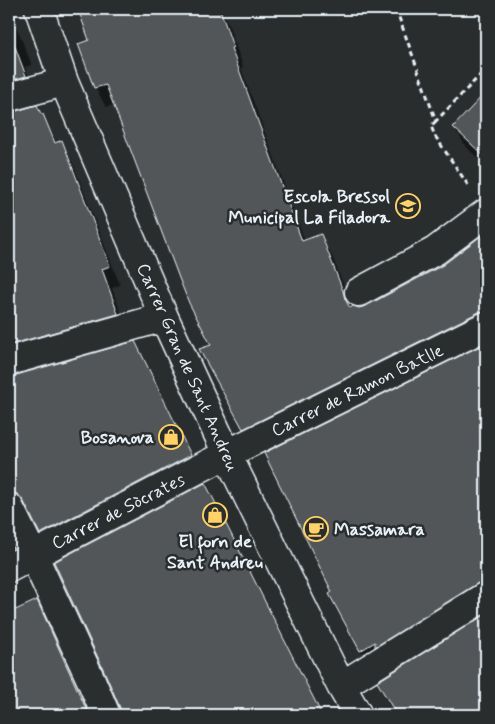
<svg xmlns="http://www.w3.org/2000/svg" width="495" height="724" viewBox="0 0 495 724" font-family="Mynerve,sans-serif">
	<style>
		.shadow { fill: #0007 }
		.building { fill: #535759; stroke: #e8f1f8 }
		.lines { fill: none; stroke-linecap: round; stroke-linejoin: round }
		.minor-casing { stroke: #e8f1f8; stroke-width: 31 }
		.path { stroke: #e8f1f8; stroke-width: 3; stroke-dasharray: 5 4; stroke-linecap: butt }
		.minor { stroke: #2a2d2e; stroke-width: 28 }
		.labels { text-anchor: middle; stroke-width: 5; stroke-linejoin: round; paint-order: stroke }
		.poi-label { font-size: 18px; font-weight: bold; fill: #e8f1f8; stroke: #2a2d2e; text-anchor: end }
		.street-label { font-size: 18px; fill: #e8f1f8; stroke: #2a2d2e }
	</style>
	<rect width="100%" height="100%" fill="#2a2d2e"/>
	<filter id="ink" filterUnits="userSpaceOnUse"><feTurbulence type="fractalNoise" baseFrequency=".02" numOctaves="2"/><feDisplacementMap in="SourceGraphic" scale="10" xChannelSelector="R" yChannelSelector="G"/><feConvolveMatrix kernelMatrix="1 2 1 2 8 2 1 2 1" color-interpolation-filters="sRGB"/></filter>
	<g filter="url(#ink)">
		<path class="shadow" d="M9,9L32,65L25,67L36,95L9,105Z
			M79,9H220L228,23L243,67L241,68L305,241L321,236L332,256L353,308L359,309L367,307L445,265L486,234V334L255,448L244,428L212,346L115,105L106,107L95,87L91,41Z
			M486,93V166L466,147L454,127Z
			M9,113L42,115L57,143L61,142L72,161L120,285L112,288L128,333L9,369Z
			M134,343L146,362L201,475L52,553L30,513L21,510L9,516V377H13Z
			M486,345V604L372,670L331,594L334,593L265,454Z
			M216,504L322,715H123L122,708Z
			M9,541L22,568L9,576Z
			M36,601L47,620L90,715H9V615Z
			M486,616V715H398L378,683Z"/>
		<path class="building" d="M78,9H220L233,47L231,48L302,241L321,234L343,291L345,299L350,308L353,306L359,308L366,306L443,265L486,232V310L479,312L243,429L199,349L211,345L189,303L179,278L106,85L94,88L78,44L89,40Z
			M11,36L26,76L9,81V37Z
			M486,92V158L453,127Z
			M37,105L41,114H43L55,143L62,140L110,266L102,269L118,314L9,345V112H13Z
			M135,341L191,455L40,534L23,500L17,494L9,492V376H13Z
			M486,343V580L478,583L375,647V642L360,651L329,594L332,592L264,453Z
			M205,483L213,498L322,715H123L121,710L105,673L54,562Z
			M37,600L87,711L80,715H9V613Z
			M486,614V715H397L377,682Z"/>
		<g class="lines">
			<defs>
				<path id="minor" d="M39,9L64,82L164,317L227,454L341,686L358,715
					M9,97L64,82
					M359,292L435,251L486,213
					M9,361L164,317
					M9,507L36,561L91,680L106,715
					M9,568L227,454L486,326
					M341,686L486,596"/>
			</defs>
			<use href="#minor" class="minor-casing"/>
			<path class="path" d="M396,9L436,121L486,69
				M436,121L431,126L435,136L470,188"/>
			<use href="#minor" class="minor"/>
		</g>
	</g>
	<defs>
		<symbol id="school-ring" viewBox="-11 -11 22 22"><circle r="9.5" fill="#2a2d2e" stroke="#ffd166" stroke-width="1.5"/><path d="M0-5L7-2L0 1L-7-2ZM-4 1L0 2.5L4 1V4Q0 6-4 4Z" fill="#ffd166"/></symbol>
		<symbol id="shop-ring" viewBox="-11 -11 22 22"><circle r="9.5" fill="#2a2d2e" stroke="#ffd166" stroke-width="1.5"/><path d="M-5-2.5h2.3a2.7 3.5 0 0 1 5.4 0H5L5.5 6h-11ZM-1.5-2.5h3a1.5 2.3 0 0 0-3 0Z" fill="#ffd166"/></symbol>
		<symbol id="cafe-ring" viewBox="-11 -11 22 22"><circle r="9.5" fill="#2a2d2e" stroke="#ffd166" stroke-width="1.5"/><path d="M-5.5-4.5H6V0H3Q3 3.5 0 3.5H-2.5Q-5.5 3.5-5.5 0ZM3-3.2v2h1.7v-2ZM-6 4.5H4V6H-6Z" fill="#ffd166"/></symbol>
	</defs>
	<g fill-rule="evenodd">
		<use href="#school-ring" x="394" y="192" width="28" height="28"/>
		<use href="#shop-ring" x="157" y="423" width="28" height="28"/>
		<use href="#shop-ring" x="201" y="501" width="28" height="28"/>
		<use href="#cafe-ring" x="302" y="515" width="28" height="28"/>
	</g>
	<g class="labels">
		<g class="poi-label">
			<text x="390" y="202">Escola Bressol<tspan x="390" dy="21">Municipal La Filadora</tspan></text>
			<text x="154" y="443">Bosanova</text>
			<text x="334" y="535" text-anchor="start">Massamara</text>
			<text x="215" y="547" text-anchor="middle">El forn de<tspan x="215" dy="21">Sant Andreu</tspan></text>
		</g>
		<g class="street-label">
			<text transform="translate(188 367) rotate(66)" y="6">Carrer Gran de Sant Andreu</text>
			<text transform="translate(357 390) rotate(-26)" y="6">Carrer de Ramon Batlle</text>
			<text transform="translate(118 511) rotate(-27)" y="6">Carrer de Sòcrates</text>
		</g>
	</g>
	<rect width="495" height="724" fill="none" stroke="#2a2d2e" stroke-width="30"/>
	<rect x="15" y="15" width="465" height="694" fill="none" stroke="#e8f1f8" stroke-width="2" filter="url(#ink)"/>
</svg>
